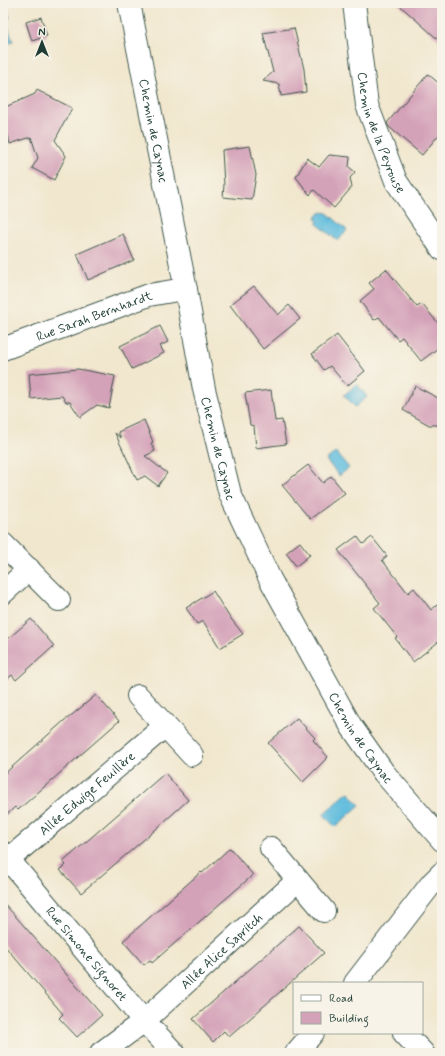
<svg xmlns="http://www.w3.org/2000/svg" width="445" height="1056" viewBox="0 0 445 1056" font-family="Mynerve,sans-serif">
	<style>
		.water { fill: #5fbcdd; stroke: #3f7c88 }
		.building { fill: #d4a2b8 }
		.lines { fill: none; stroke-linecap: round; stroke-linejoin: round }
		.minor-casing { stroke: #3e564b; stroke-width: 24 }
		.minor { stroke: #fff; stroke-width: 22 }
		.labels { text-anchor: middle; stroke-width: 4; stroke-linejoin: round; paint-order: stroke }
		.street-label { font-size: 13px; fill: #1f3d34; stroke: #f7f3e8 }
	</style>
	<rect width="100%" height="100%" fill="#f7f3e8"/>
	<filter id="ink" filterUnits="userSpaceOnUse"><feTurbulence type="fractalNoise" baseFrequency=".025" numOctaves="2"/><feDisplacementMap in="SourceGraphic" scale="8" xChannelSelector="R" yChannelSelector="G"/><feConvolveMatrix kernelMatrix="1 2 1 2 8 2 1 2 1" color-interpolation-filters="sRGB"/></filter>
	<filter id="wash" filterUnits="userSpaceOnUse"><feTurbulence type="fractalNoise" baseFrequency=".012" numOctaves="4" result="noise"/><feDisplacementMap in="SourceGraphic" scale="16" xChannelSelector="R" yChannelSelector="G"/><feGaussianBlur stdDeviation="0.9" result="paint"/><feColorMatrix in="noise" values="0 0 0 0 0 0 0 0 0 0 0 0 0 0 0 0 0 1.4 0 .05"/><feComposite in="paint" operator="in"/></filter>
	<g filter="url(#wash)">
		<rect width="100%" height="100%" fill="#f1e7ce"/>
		<path class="water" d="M7,8L10,18L6,20L13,42L3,45V9Z
			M322,212L324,213L326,212L347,230L338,241L316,223L318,221L316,218L317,215Z
			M357,384L367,397L355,407L344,395Z
			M336,452L349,468L339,476L326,460Z
			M348,792L360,805L335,827L323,814Z"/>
		<g id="blocks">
			<path class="building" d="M397,3H442V43Z
				M41,17L47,36L32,41L26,22Z
				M294,28L304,69L306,92L281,96L279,84L263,81L273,72L263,33Z
				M428,74L442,86V131L422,155L389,127L387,123Z
				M37,90L72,108L55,140L66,156L54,180L32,168L38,158L31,137L10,144L3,113V108L35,94Z
				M250,146L256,175L252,200L223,197L224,185L222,150Z
				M329,155L350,157L349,167L355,172L350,178L352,187L334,208L314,190L310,195L296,177L307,158L319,167Z
				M123,234L134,260L88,280L77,254Z
				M386,269L417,307L422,304L442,328V345L421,361L402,337L398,340L379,317L374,320L360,301L374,289L369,283Z
				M254,286L278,315L289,305L300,319L263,349L230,305Z
				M160,326L168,342L160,346L164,353L132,369L120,346Z
				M337,335L365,371L347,386L330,366L324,370L312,354Z
				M78,369L115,376L109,408L97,405L80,417L70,402H66L62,396L31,399L29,374Z
				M415,386L442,400V425H429L403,410Z
				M271,390L275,421L282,420L286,444L256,448L254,426L250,425L245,393Z
				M144,420L153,442L151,443L155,451L145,456L167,473L158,486L145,476L137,480L115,433L121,438L118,432Z
				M308,465L323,483L331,476L345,493L310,519L282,485Z
				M357,536L363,544L372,537L387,556L382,560L408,593L414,588L431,610L442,601V639L413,662L395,638L397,637L374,608L380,603L338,550Z
				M300,542L310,555L296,566L286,553Z
				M213,591L228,615L243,634L220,648L203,621L197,624L186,608Z
				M31,619L54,646L16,680L12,675L3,683V643Z
				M96,695L119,721L18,810L15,807L3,818V775L66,719H67Z
				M297,718L315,738L313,740L328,757L303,782L268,743Z
				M165,773L188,800L154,831L81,893L60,870L66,865L63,862Z
				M230,848L253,875L152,963L150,960L144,965L123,941L201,872L202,873Z
				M3,902L102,1015L77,1037L59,1018L63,1014L3,944Z
				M299,926L324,953L229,1037L224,1031L213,1042L193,1019Z"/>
		</g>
	</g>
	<g filter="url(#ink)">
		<use href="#blocks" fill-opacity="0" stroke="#3e564b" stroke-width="1"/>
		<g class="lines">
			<defs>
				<g id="minor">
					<path id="s1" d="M129,3L186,290L204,389L230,494L270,579L351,726L384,773L442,840"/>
					<path id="s2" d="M354,3L367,105L396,181L442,249"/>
					<path id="s3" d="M3,349L149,295L178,290H186"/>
					<path d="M3,544L59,600"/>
					<path d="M3,593L29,569"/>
					<path d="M138,696L192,755"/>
					<path d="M271,848L324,911"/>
					<path id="s4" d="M3,853L144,1021L174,1053"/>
					<path id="s5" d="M9,859L165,726"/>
					<path d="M355,983L432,883L442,873"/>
					<path d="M404,1033L423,1053"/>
					<path id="s6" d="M101,1053L144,1021L298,880"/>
					<path d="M296,1053L313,1033"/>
				</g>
			</defs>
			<use href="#minor" class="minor-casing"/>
			<use href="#minor" class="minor"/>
		</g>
	</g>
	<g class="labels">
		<g class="street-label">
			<text dy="5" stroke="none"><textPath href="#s1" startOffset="130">Chemin de Caynac</textPath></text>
			<text dy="5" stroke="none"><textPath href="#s2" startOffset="133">Chemin de la Peyrouse</textPath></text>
			<text dy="5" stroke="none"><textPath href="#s3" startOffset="97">Rue Sarah Bernhardt</textPath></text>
			<text dy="5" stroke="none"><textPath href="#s1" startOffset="454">Chemin de Caynac</textPath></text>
			<text dy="5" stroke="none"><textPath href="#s1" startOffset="778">Chemin de Caynac</textPath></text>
			<text dy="5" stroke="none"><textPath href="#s5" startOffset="102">Allée Edwige Feuillère</textPath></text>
			<text dy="5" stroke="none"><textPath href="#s6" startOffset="158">Allée Alice Sapritch</textPath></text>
			<text dy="5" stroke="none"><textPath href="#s4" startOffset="131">Rue Simone Signoret</textPath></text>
		</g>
	</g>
	<rect width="445" height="1056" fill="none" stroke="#f7f3e8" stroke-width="16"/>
	<rect x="293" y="982" width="130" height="52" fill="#f7f3e8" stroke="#a1aaa0"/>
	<rect x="301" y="995" width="20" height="6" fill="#ffffff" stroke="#a1aaa0"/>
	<text x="329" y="1002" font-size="12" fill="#1f3d34">Road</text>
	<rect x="301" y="1012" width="20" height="12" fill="#d4a2b8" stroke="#a1aaa0"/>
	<text x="329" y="1022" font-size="12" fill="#1f3d34">Building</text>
	<g transform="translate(42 42)" stroke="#f7f3e8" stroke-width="3" paint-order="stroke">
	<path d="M0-3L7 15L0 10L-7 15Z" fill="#1f3d34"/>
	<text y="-6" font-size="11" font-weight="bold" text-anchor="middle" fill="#1f3d34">N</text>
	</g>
</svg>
